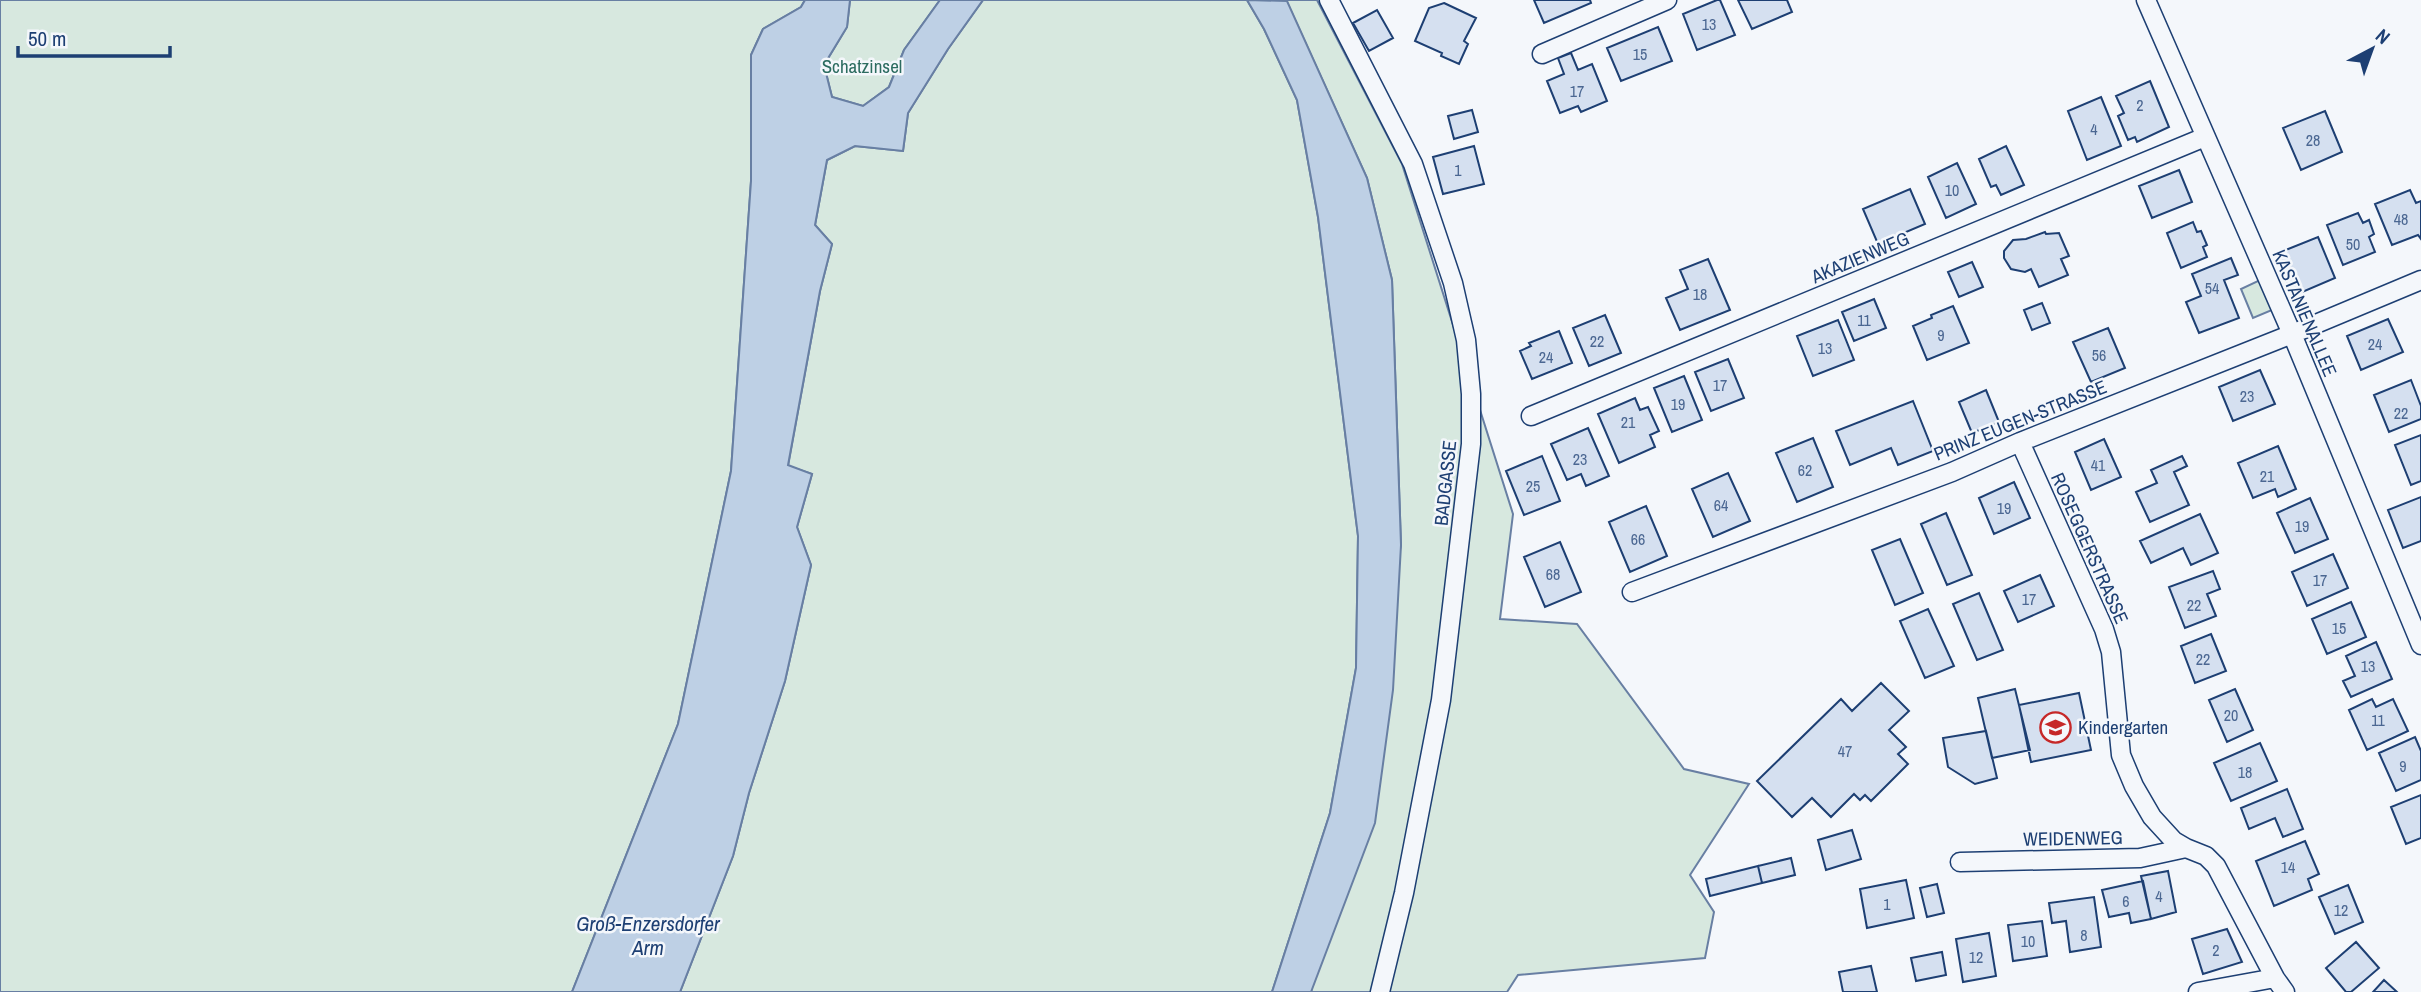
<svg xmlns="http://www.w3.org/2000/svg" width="2421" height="992" viewBox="0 0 2421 992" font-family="'Archivo Narrow',sans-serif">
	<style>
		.green { fill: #d7e8df; stroke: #687fa3; stroke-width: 2 }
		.water { fill: #bed0e5; stroke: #687fa3; stroke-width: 2 }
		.building { fill: #d5e0f0; stroke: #1d3f73; stroke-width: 2 }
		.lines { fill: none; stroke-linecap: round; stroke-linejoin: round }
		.street-casing { stroke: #1d3f73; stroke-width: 21 }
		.street { stroke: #f4f7fb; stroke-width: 18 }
		.labels { text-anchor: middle; stroke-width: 5; stroke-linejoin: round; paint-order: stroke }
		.number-label { font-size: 16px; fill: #4b6792 }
		.park-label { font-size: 19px; fill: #2c6c60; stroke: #f4f7fb }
		.street-label { font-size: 19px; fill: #1d3f73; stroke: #f4f7fb }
		.poi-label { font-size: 19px; fill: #1d3f73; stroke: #f4f7fb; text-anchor: start }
		.water-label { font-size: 21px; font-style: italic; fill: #1d3f73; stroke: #f4f7fb }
	</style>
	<rect width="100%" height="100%" fill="#f4f7fb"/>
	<path class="green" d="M0,0H805L801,7L763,29L751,55V181L731,471L678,724L572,992H0Z
		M850,0H940L904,50L889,87L863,106L832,97L824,65L847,27Z
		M983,0H1247L1264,29L1297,100L1318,217L1358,536L1356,668L1330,813L1272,992H680L733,856L749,793L785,681L811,565L797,527L812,474L788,466L820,291L832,244L815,225L827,160L855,146L903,151L908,113L948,49Z
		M1286,0H1317L1402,164L1513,514L1500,619L1577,624L1684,769L1749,784L1690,875L1714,912L1705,958L1518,975L1507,992H1311L1401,545L1392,280L1367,178Z
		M2260,280L2272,310L2253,318L2241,289Z"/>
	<path class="water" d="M805,0H850L847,27L824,65L832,97L863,106L889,87L904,50L940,0H983L948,49L908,113L903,151L855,146L827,160L815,225L832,244L820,291L788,465L812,474L797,527L811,565L785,681L749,793L733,856L680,992H572L678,724L731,471L751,181V55L763,29L801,7Z
		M1247,0L1287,1L1367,178L1392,280L1401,545L1393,690L1375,823L1311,992H1272L1330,813L1356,668L1358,536L1318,217L1297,100L1264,29Z"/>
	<path class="building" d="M1534,0H1590L1591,3L1544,23Z
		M1717,0H1720L1735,35L1697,50L1683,14Z
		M1738,0H1787L1792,12L1752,29Z
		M1444,3L1476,18L1464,41L1468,44L1459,64L1441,56L1442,53L1415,41L1429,8Z
		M1377,10L1393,38L1369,51L1353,23Z
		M1658,27L1672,61L1621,81L1607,48Z
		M1571,53L1578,70L1592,64L1607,101L1581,112L1578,106L1560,113L1547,81L1564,74L1558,58Z
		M2150,81L2169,127L2137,142L2135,137L2128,140L2118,116L2124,113L2116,96Z
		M2101,97L2121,146L2087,160L2068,111Z
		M1472,110L1478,132L1454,139L1448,116Z
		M2325,111L2342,152L2301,170L2283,128Z
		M1474,146L1484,184L1443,194L1433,157Z
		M2006,146L2024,185L2001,195L1996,185L1991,187L1979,159Z
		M1957,163L1976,204L1946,218L1928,177Z
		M2179,170L2192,202L2152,218L2139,186Z
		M1910,189L1925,224L1878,244L1863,209Z
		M2410,190L2416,203L2421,201V239L2418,235L2392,245L2375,204Z
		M2358,213L2363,223L2369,220L2374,234L2369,237L2375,252L2343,265L2327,225Z
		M2193,222L2197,232L2201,231L2207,245L2203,247L2207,257L2181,268L2167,233Z
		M2045,232L2046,234L2059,233L2069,256L2061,259L2068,275L2039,287L2031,269L2025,272L2011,269L2004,258V251L2013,240L2026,239Z
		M2318,237L2335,278L2293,296L2276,254Z
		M2231,258L2238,275L2224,280L2239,318L2199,333L2186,302L2201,296L2192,274Z
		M1708,259L1730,310L1680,330L1666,298L1688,289L1680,270Z
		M1972,262L1983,287L1959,297L1948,272Z
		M1874,299L1886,328L1854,341L1842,312Z
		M2042,303L2050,323L2032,330L2024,310Z
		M1953,306L1969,343L1927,360L1913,326L1932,318L1931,315Z
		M1605,315L1621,353L1589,366L1573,328Z
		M2388,319L2403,352L2361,370L2347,336Z
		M1838,320L1854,360L1813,376L1797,336Z
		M2108,328L2125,368L2091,382L2073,342Z
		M1559,331L1572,363L1532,379L1520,351L1531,346L1529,343Z
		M1728,359L1744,398L1711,411L1695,372Z
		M2260,370L2275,404L2233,421L2219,387Z
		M1684,376L1702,420L1672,432L1654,388Z
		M2411,380L2421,406V419L2389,432L2374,395Z
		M1986,390L1999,422L1972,433L1959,402Z
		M1635,398L1640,410L1648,407L1659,431L1650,435L1655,447L1619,463L1598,414Z
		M1913,401L1933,451L1898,465L1891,448L1850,465L1836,431Z
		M1588,428L1609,476L1586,486L1581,474L1567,480L1551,444Z
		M2421,435V481L2411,485L2395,445Z
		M1813,438L1833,487L1797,502L1776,453Z
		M2104,439L2121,477L2091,490L2075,452Z
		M2278,446L2296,489L2278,497L2275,489L2253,498L2238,463Z
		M1542,456L1560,501L1524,515L1506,471Z
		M2182,456L2187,466L2174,472L2189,505L2150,522L2136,492L2157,483L2151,470Z
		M1728,473L1750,521L1713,537L1692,489Z
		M2014,482L2030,518L1994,534L1979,498Z
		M2421,497V541L2403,548L2388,510Z
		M2310,498L2328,539L2295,553L2277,513Z
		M1646,506L1667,556L1630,572L1609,522Z
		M1946,513L1972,575L1947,585L1921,524Z
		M2200,514L2218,553L2191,565L2183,548L2151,563L2140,541Z
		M1900,539L1923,593L1895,605L1872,550Z
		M1560,542L1581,592L1545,607L1524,557Z
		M2333,554L2348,588L2307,606L2292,572Z
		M2213,571L2220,589L2207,594L2216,616L2185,628L2169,587Z
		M2040,575L2054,606L2018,622L2004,591Z
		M1979,593L2003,650L1977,660L1953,604Z
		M2351,602L2366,637L2327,654L2312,619Z
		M1928,609L1954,666L1925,678L1900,621Z
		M2211,634L2226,671L2195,683L2181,646Z
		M2376,642L2392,679L2351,697L2343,681L2355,676L2346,656Z
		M1881,683L1909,711L1889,730L1906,747L1898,754L1908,764L1871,801L1865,795L1860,800L1854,794L1831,817L1812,798L1792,817L1757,781L1841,699L1852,711Z
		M2015,689L2030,750L1992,758L1978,698Z
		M2235,689L2253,730L2227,742L2209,700Z
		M2079,693L2091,750L2031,762L2019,705Z
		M2372,699L2376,707L2393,699L2408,731L2367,750L2349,710Z
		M1986,731L1997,778L1975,784L1948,767L1943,738Z
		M2415,737L2421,751V780L2396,791L2379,753Z
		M2260,743L2277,781L2231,801L2214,763Z
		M2287,789L2303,829L2283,837L2275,818L2249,829L2241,808Z
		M2421,795V838L2406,844L2391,807Z
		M1852,830L1861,859L1826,870L1818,840Z
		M2305,841L2319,874L2308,879L2312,890L2274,906L2256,861Z
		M1791,858L1795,875L1762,883L1758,866Z
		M1758,866L1762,883L1710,896L1706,879Z
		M2168,871L2176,912L2151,919L2141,876Z
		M1906,880L1914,918L1867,928L1860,889Z
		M2143,881L2151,919L2131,923L2129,913L2109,917L2102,890Z
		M1937,884L1944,913L1927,917L1920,888Z
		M2348,885L2363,922L2335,934L2319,897Z
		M2094,897L2101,947L2070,952L2066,921L2052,923L2049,903Z
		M2042,921L2047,956L2013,961L2008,925Z
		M2227,929L2242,962L2203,974L2192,939Z
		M1989,933L1996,976L1963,982L1956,939Z
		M2356,942L2379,968L2351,992H2346L2326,968Z
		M1942,952L1946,975L1916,981L1911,958Z
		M1871,966L1877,992H1843L1839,972Z
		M2384,980L2397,992H2373Z"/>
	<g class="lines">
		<defs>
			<path id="street" d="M1329,0L1413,164L1453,283L1466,340L1471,394V444L1441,700L1404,893L1380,992
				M2146,0L2292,334L2421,645
				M1542,54L1667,0
				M1531,416L2205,137
				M2020,442L2104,629L2111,652L2121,755L2134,786L2152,817L2174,841L2186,848L2206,856L2216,866L2275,978L2285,992
				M1632,592L1952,472L2020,442L2292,334L2421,280
				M1960,862L2140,858L2186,848
				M2198,992L2275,978"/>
		</defs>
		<use href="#street" class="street-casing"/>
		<use href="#street" class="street"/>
	</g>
	<defs>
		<symbol id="school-ring" viewBox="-11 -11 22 22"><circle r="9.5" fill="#f4f7fb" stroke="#c62828" stroke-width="1.5"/><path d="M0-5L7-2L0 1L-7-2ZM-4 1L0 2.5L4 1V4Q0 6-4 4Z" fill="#c62828"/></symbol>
	</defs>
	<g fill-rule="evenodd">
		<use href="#school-ring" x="2038" y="710" width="35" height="35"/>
	</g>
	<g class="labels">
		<g class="number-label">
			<text x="1709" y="30">13</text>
			<text x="1640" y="60">15</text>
			<text x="1577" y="97">17</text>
			<text x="2140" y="111">2</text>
			<text x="2094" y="135">4</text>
			<text x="2313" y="146">28</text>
			<text x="1458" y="176">1</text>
			<text x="1952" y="196">10</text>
			<text x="2401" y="225">48</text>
			<text x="2353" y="250">50</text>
			<text x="2212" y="294">54</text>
			<text x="1700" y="300">18</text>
			<text x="1864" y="326">11</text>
			<text x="1941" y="341">9</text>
			<text x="1597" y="347">22</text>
			<text x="2375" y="350">24</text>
			<text x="1825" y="354">13</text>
			<text x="2099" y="361">56</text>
			<text x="1546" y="363">24</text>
			<text x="1720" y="391">17</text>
			<text x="2247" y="402">23</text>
			<text x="1678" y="410">19</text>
			<text x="2401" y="419">22</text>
			<text x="1628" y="428">21</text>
			<text x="1580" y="465">23</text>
			<text x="2098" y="471">41</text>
			<text x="1805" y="476">62</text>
			<text x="2267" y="482">21</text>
			<text x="1533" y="492">25</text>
			<text x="1721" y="511">64</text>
			<text x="2004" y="514">19</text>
			<text x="2302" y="532">19</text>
			<text x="1638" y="545">66</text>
			<text x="1553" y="580">68</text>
			<text x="2320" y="586">17</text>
			<text x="2029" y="605">17</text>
			<text x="2194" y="611">22</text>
			<text x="2339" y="634">15</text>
			<text x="2203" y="665">22</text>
			<text x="2368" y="672">13</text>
			<text x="2231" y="721">20</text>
			<text x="2378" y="726">11</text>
			<text x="1845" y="757">47</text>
			<text x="2403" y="772">9</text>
			<text x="2245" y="778">18</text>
			<text x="2288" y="873">14</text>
			<text x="2159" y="902">4</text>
			<text x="2126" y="907">6</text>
			<text x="1887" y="910">1</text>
			<text x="2341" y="916">12</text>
			<text x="2084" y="941">8</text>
			<text x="2028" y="947">10</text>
			<text x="2216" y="956">2</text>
			<text x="1976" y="963">12</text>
		</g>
		<g class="park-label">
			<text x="862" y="73">Schatzinsel</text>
		</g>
		<g class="street-label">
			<text transform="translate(1860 257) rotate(-23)" y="7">AKAZIENWEG</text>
			<text transform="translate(2305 313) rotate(67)" y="7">KASTANIENALLEE</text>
			<text transform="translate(2020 420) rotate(-22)" y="7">PRINZ EUGEN-STRASSE</text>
			<text transform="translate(1445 483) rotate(-84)" y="7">BADGASSE</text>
			<text transform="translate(2090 548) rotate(66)" y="7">ROSEGGERSTRASSE</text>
			<text transform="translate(2073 838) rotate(-1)" y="7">WEIDENWEG</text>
		</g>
		<g class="poi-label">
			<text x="2078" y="734">Kindergarten</text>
		</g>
		<g class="water-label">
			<text x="648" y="931">Groß-Enzersdorfer<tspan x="648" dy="24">Arm</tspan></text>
		</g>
	</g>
	<g transform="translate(2372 49) rotate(41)" stroke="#f4f7fb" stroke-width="5" paint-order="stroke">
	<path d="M0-5L12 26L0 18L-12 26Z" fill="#1d3f73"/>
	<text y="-10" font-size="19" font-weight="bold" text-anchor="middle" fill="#1d3f73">N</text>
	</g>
	<path d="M18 46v10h152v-10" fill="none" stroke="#1d3f73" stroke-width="3.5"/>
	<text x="28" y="46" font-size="21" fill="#1d3f73" stroke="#f4f7fb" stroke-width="5" paint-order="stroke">50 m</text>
</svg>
